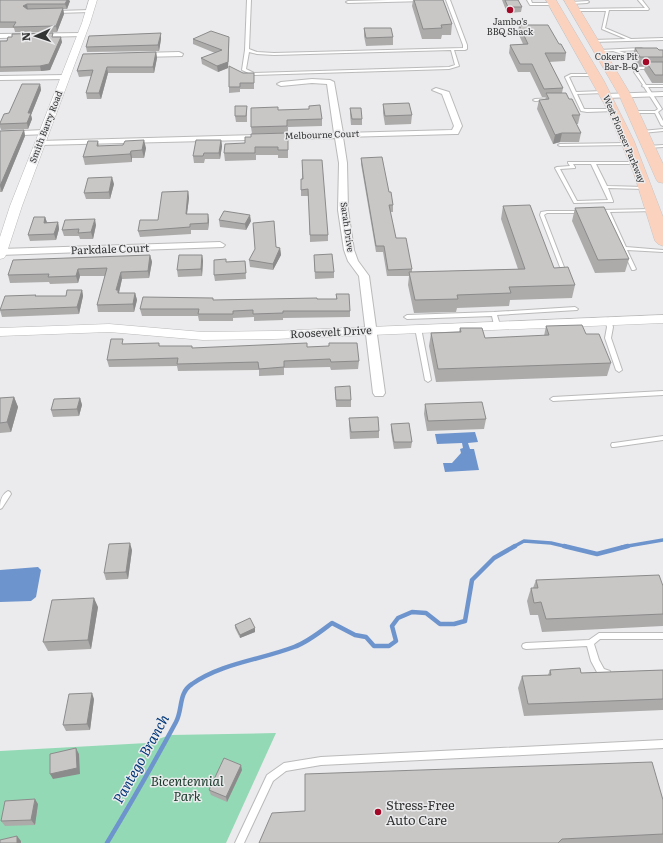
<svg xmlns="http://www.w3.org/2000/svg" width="663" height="843" viewBox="0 0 663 843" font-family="Literata,serif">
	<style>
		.green { fill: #94d9b5 }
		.water { fill: #6e94cd }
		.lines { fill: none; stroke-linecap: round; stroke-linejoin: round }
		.stream-far1 { stroke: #6e94cd; stroke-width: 3.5 }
		.stream { stroke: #6e94cd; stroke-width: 4.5 }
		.service-casing { stroke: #bababb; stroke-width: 2 }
		.minor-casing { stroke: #bababb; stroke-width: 2 }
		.tertiary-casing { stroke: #bababb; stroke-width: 1 }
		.primary-casing { stroke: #c6c6c6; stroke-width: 1 }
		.service { fill: #fff; fill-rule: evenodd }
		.minor { fill: #fff; fill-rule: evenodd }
		.tertiary { fill: #fff; fill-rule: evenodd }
		.primary { fill: #fbd2be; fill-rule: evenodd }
		.wall { fill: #acabaa }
		.shaded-wall { fill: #8c8b8b }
		.building { fill: #c8c7c6; stroke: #8c8b8b }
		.poi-dot { fill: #a40827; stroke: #ebebed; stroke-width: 1.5 }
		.labels { text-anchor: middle; stroke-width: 3; stroke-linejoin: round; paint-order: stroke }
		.far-poi-label { font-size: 9px; fill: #333434; stroke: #ebebed }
		.far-street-label { font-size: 9px; fill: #333434; stroke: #ebebed }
		.street-label { font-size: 11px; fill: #333434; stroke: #ebebed }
		.near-park-label { font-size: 13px; font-style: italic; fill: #163828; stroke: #ebebed }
		.near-poi-label { font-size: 13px; fill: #333434; stroke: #ebebed; text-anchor: start }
		.near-water-label { font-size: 14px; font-style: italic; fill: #023678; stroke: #ebebed }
	</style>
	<rect width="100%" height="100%" fill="#ebebed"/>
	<path class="green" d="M276,733L226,843H0V751L147,743L170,735Z"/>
	<path class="water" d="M475,432L478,442L468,443L470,449H474L479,470L445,472L443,463H452L461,453L460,449L463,448L462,443L437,444L435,434Z
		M38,567L41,570L36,597L31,601L0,602V570Z"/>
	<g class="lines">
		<path class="stream-far1" d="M513,547L524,541L551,543L568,547
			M622,547L663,540"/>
		<path class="stream" d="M564,546L597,554L628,546
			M107,843C131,803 154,763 176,722C183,709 178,693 192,684C222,663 260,660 294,647C308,642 320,632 332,623L355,635L366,637L374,646H389L396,641L392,626L398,618L412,612L426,613L440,624H454L465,621L472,580L494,558L515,546"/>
		<defs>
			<path id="service" d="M247,0H251L249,49L257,52L274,53L463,48V45L446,0H450L467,45V49L465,50H454L459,66L449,69L253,75L242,70L245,50ZM451,50L455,65L449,67L254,73L246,69L249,52L257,54L274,55Z
				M388,0H427L425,1L348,3L346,2L348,1Z
				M527,0H531L532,3H553L555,4L553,5H530Z
				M638,0H642L649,9L648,10H609L605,28L631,39L663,38V40L592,42L591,41L593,40L626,39L602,29L606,11H575L573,10L575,9L645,8Z
				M588,1L589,2L587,3L571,4L569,3L571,2Z
				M91,10L92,11L90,12L57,13L55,12L57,11Z
				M641,48L643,49L642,50L619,51L625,53H642L643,54L641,55H625L613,51L599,52L597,51L599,50Z
				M608,67H663V69H609L607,68Z
				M635,71H637L646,85H663V87H648L662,109L658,112L663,121V126L661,125L655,113H633L631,112L633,111H655L658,109L644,87L642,86L643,85L634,72Z
				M571,74H594L596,75L594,76H572L569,77L576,92L604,91L606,92L604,93L577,94L584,109H614V111L587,112L581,111L565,77Z
				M553,98L555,99L554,100L535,101L533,100L535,99Z
				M663,129V131L642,133L640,132L642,131Z
				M628,143H629V145L560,146L558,145L560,144Z
				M663,145V147L648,148L646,147L648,146Z
				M568,162H638V163L636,164H596L607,186L645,187L647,188L645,189L608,188L613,201V202L574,203L555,168L557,167L570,166L568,163ZM573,164H591L608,200L577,201L560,169L575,168V167Z
				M653,209H655V211L610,212L626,247L663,250V252L627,250L636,269L634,270H632L605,212H598L596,211L598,210Z
				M547,211H581L583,212L581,213H547L544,215L564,267V268H562L560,267L540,215L541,212Z
				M575,307L578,309L577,310L497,315L500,325L497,327L494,325L492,316L407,319L404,317L407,315L494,312Z
				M608,318L611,320L613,327L611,338L622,370L619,372L616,370L605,338L607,327L605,320Z
				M418,326L421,328L431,380L428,382L425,380L415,328Z
				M663,391V395L553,401L550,399L553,397Z
				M663,436V440L614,447H612L611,445L612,443H614Z
				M8,491L10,492L11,494L2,508L0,509C0,502 1,495 8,491Z
				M599,633H663V639H600L594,644L599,660L604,669L610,671L611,674L610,677L607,678L598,674L591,661L587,646L526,649L523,648L522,646L523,644L526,643L589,640Z
				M663,740V748L321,765L286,771L273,781L244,843H235L267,775L284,763L321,757Z"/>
			<path id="minor" d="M81,33L84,35L83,36L0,38V34Z
				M179,52L183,54L182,56L141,57L137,55L141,53Z
				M65,75L69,77L68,79L0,80V76Z
				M312,79L330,80L334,82L343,133L452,130L454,126L442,94L432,90L436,88L449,92L462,126L458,134H455L343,137L347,163L348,210L354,250L358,261L369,276L385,393L383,396H375L373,393L359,276L348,261L344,250L338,210L339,163L335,138L40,145L36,143L40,141L334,133L327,84L312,83L281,86L277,84L281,82Z
				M663,92V96L606,98L602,96L606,94Z
				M44,130H47V134L0,136V132Z
				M220,242L225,245L223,247L0,255L1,249Z"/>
			<path id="tertiary" d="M89,0H97L90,23L22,206L6,255L4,258L0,259V237L10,206L82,23Z
				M663,315V323L274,339L203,340L109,332L0,336V328L109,324L203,332L274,331Z"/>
			<path id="primary" d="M546,0H556L604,81L634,141L663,217V246L658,244L655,241L634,174L607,109Z
				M564,0H574L631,95L663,164V183L658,182L656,179L619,95Z"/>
		</defs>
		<use href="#service" class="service-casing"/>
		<use href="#minor" class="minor-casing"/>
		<use href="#tertiary" class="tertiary-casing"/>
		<use href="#primary" class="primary-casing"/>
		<use href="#service" class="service"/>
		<use href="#minor" class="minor"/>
		<use href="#tertiary" class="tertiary"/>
		<use href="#primary" class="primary"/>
	</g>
	<path class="wall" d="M0,0L70,1L67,9H63L64,14L57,32H15L14,28H0Z
		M413,0H443L452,24L451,35H442L441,39H422L412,6Z
		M502,0H518L522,7L521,12L507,13Z
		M519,25L559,44L566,53L565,61L549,62L563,88L562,93L569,99L580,115L578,124H576L581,133L579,142H560L553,144L537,109L539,100H545L546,97H542L530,72H518L509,53L510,45L523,44L518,33Z
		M364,28L393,37V45L366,46L364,36Z
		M54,37L62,42L50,70L41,71L0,72V41Z
		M161,39L159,51L87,52L86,47Z
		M193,39L229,43L228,68L218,72L202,64L201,58L215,53L193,44Z
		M635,48L663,50V83H652L644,70L645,66H638L632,57Z
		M156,52L157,58L154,73H108L101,99H87L86,93L91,76L79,77L77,71Z
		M254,73V89H240V92L229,93V87Z
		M40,84L41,90L31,115L32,119L28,129L1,130L0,127V123Z
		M383,104L412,115L411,124L385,125L383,113Z
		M247,106V122H236L235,116Z
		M350,108L362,119V125H351L350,114Z
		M278,110L322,119V126L288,127V133L252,134L251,127Z
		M24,130L25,136L2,192H0V131Z
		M288,133V158H278V155H256V160L225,161L224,153L245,143L251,137Z
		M221,140L222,146L220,159H205L204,163H194L193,156Z
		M98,141L99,146L146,148L144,158H132V162L85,165L83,157Z
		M361,158L389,192L393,205V212H390L396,238L412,269V272L518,269L501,219L503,206L554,268L575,285L572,298L510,300L509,306L457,308L456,312L414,313L408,285L409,276H387L383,252H376L361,164Z
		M302,160L328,235V241L310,242L309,196H301V179H302Z
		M114,184L110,199H86L84,193Z
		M188,191L189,198L187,214L209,220L208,230H191V234L140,237L138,231L158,220Z
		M575,208L629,259L625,272L595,273L572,221Z
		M45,217L47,222H58L59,229L56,240L30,241L28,235Z
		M219,220L251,221L246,230L220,227Z
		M96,225L93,239H80L79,236H64L62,230Z
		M276,247L280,248L281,255L273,270L250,267L249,260Z
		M150,255L152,262L149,278L122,279L119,293H135L137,300L134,312H98L97,305L105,276H80L78,283L50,284L49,282L10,283L8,275Z
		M202,255L203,261L202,276L178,277L177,270Z
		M314,255L334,272V278L315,279Z
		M245,261L246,279L215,281L214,275Z
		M82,290L83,296L79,314L2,317L0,310L36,295V296H66Z
		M336,294L350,311V317L283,318V320L254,321V317L233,318V321H199L198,316H142L140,309L214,300L336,299Z
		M546,326L586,334L611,363L607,376L436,382L429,346L431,333L459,332L460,328L485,338L544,336Z
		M124,344L160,346H192V348L307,347L359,361L358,369L331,370L330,367L284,368V375L259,376V370L178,371L177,366L109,367L107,360Z
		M335,387L351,400V407H336Z
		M14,397L18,407L11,432L0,433V398Z
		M80,398L82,405L79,416L53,417L51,410Z
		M425,404L486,419L484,429L427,431L424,414Z
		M349,418L379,431V438L350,439L349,425Z
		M391,424L412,442L411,448L394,449L391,431Z
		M132,550L128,579L106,580L104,573Z
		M536,580L663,586V626L542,632L538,615H530L527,601L531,588H533Z
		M98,607L91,649L48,651L43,642Z
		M235,625L255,628V632L240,638L235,628Z
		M550,670L581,673L663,670V710L524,716L518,688L522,676L548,675Z
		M94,699L90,730L66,731L63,725Z
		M242,770L227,802L211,795L209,790Z
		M663,800V843H259Z
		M38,804L35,825L5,826L1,821Z"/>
	<path class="shaded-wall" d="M67,0H69L70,1L67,9L65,4Z
		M27,4L28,10L25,11L23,6Z
		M63,8L64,14L57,32L56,26Z
		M161,33V39L159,51L158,45Z
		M61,37L62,42L50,70L41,71L40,66Z
		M229,37V43L228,68L218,72L217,66Z
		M156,52L157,58L154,73L153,67Z
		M107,67L108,73L101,99L99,93Z
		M40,84L41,90L31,115L32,119L28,129L27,123L28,113Z
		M24,130L25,136L2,192L0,186Z
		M562,133L560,142L553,144L555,135Z
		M144,140L146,148L144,158L142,150Z
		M221,140L222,146L220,159L219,153Z
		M131,151L132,158V162L130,154Z
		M112,177L114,184L110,199L109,192Z
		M188,191L189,198L186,221V214Z
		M208,214L209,220L208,230Z
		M250,215L251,221L246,230L245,224Z
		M45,217L47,223H44Z
		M95,219L96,225L93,239L91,232Z
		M58,222L59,229L56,240L54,234Z
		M280,248L281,255L273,270V264Z
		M150,255L152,262L149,278L148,271Z
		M202,255L203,261L202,276L201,269Z
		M78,269L80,276L78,283L76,276Z
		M121,272L122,279L119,292L120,297L116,290Z
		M82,290L83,296L79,314L77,307Z
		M135,293L137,300L134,312L133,304Z
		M14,397L18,407L11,432L7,422Z
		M80,398L82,405L79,416L77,409Z
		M130,543L132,550L128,579L126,572Z
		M94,598L98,607L91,649L88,640Z
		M255,628V632L240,638V635Z
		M92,693L94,699L90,730L87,724Z
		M76,748L79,754L80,774L53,779L50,774Z
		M241,765L242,770L227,802L226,797Z
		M35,799L38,804L35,825L31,820Z
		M17,836L21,841V843H17Z"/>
	<path class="building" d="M0,0H67L65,4H27L23,6L27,9L63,8L56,26L13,27L16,22H0Z
		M414,0H443L452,24L441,25L442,28L423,29Z
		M505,0H518L522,7H508Z
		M519,25H548L559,44H561L566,53H545L563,88L544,89L532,64H520L510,45L528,44Z
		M364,28H391L393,37L366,38Z
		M211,31L229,37L228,62L217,66L201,58L222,50L193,39Z
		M53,33L52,37H61L49,64L40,66L0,67V41H7L8,37H12V34Z
		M161,33L158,45L86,47L89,36Z
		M635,48H657L659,50H663V57H640Z
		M156,52L153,67H107L99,93H86L93,70L77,71L83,54Z
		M646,62H663V75H655Z
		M229,66L243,73H254V83H240V87H229Z
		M22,84H40L28,113H31L27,123L0,124V123L4,114L9,113Z
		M546,93H566L569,99H572L580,115H572L581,133H562L555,135L539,100L549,99Z
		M409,103L412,115L385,116L383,104Z
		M320,105L322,119L287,120V126L251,127V108L278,107V110L309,109V106Z
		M235,106H247L246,116H235Z
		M350,108H361L362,119H352Z
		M24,130L0,186V131Z
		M288,133V150H278V147H255V153H224L225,144L245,143V137H251V134Z
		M144,140L142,150L131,151L130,154L83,157L88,141H98L97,146L123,145L125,141Z
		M196,140H221L219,153H204L203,156H193Z
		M382,157L389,192H391L393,205H389L396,238H406L412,269L388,270L384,246H376L361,158Z
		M302,160H322L328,235H310L308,189L301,190V179H303Z
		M112,177L109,192L84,193L88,178Z
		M188,191L186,214H208V223L190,224V227L138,231L140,220H158L162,192Z
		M530,205L554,268L568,267L575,285L509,287L511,293L457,295L458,299L415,300L409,272L525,269L503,206Z
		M604,207L629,259L598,260L575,208Z
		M224,211L250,215L245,224L219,220Z
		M34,217H45L44,223L58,222L54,234L28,235Z
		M95,219L91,232L78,233L79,229L62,230L65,220Z
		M274,221L276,247L280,248L273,264L249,260L255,249L253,223Z
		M332,254L334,272H315L314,255Z
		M150,255L148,271L121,272L116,290H118V293H135L133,304L97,305L107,268L78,269L76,276L48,277L49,274L8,275L13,260Z
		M179,255H202L201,269L177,270Z
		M226,259V262L245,261L246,273L214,275V260Z
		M67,290H82L77,307L0,310L5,296L36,295L35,296H66Z
		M336,294H349L350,311H283V313L253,314V310L233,311V314H198L199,309H140L143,297L213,298V300L317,298V299H337Z
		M582,325L586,334H599L611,363L438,369L431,333L461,332L460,328H482L485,338L549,335L546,326Z
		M111,339H123L122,344L159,343V346H192V348L307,343V347L329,346V343H357L359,361L331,362L330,359L284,361V367L259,369L258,362L177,364L178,358L107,360Z
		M350,386L351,400H336L335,387Z
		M14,397L7,422L0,423V398Z
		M80,398L77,409L51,410L54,399Z
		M482,402L486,419L428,421L425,404Z
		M378,417L379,431L351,432L349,418Z
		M409,423L412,442H394L391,424Z
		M130,543L126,572L104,573L109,544Z
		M659,575L663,586V614L546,619L541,602L534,603L531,588H538L536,580Z
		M94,598L88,640L43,642L52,600Z
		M250,618L255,628L240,635L235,625Z
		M580,668L581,673L663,670V699L528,704L522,676L551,675L550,670Z
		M92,693L87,724L63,725L69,694Z
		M76,748L77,768L50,774V754Z
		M224,758L241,765L226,797L209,790Z
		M652,762L663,800V834L562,839L558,843H259L272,813L305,811V774Z
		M35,799L31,820L1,821L5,801Z
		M17,836V843H0V840Z"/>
	<g class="poi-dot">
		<circle cx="510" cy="10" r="4"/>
		<circle cx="646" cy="62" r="4"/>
		<circle cx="378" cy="812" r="4"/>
	</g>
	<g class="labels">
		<g class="far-poi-label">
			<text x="510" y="25">Jambo's<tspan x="510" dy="10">BBQ Shack</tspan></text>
			<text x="638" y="60" text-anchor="end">Cokers Pit<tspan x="638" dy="10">Bar-B-Q</tspan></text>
		</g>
		<g class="far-street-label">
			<text transform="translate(46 127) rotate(-69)" y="3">Smith Barry Road</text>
			<text transform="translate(322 135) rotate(-2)" y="3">Melbourne Court</text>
			<text transform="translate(624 139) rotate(67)" y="3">West Pioneer Parkway</text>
			<text transform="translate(347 227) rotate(82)" y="3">Sarah Drive</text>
		</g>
		<g class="street-label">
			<text transform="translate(110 249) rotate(-2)" y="4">Parkdale Court</text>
			<text transform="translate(331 332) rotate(-3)" y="4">Roosevelt Drive</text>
		</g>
		<g class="near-park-label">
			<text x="187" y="786">Bicentennial<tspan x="187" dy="15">Park</tspan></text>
		</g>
		<g class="near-poi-label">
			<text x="386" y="810">Stress-Free<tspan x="386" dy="15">Auto Care</tspan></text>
		</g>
		<g class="near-water-label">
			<text transform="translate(141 759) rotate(-61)" y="5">Pantego Branch</text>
		</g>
	</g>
	<g transform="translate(36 36) rotate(267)" stroke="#ebebed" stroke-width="3" paint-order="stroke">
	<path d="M0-3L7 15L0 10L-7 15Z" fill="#333434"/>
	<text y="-6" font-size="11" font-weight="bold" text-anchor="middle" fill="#333434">N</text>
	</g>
</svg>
